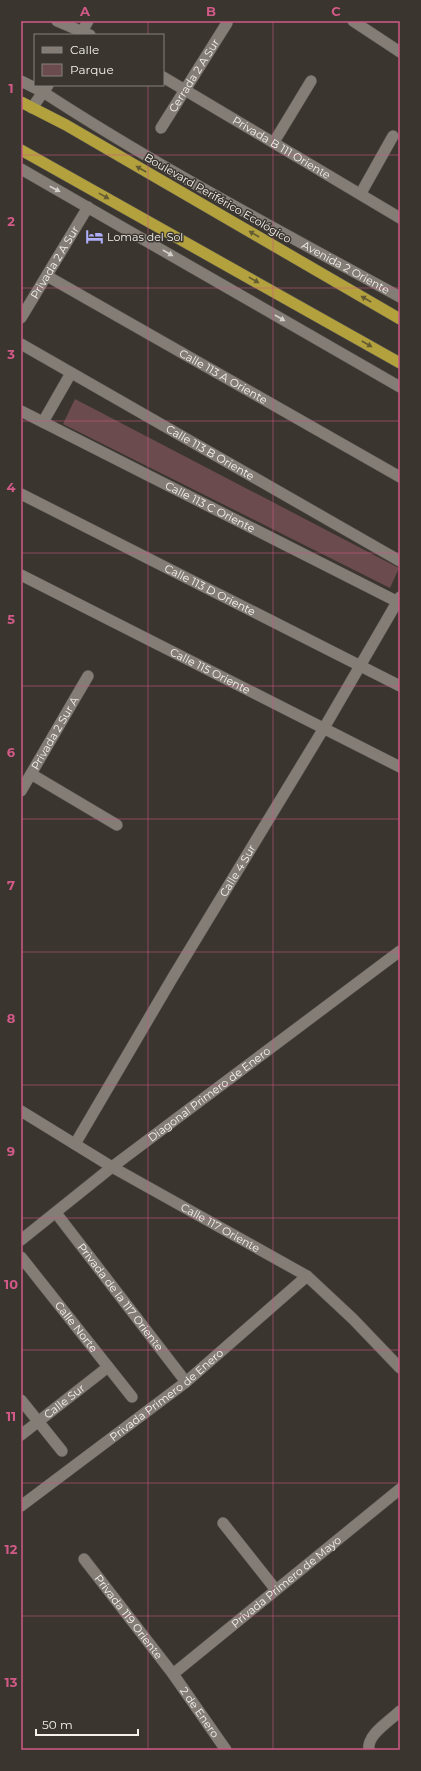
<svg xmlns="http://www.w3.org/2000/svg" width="421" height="1771" viewBox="0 0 421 1771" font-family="Montserrat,sans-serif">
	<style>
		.green { fill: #6c4b4e }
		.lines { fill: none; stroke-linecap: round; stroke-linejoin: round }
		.minor-casing { stroke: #58544f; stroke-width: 12 }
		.tertiary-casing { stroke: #58544f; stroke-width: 12 }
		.trunk-casing { stroke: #58544f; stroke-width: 12 }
		.minor { stroke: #837d76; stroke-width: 11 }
		.tertiary { stroke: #837d76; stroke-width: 11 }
		.trunk { stroke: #b2a13c; stroke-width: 11 }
		.oneway { fill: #645b34 }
		.oneway2 { fill: #d3cfca }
		.grid { fill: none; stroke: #d15987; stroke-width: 1; stroke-opacity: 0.55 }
		.labels { text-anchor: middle; stroke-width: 3; stroke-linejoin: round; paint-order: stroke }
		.street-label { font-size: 11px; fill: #f5f2ee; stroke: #3a352f }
		.poi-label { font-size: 11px; fill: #f5f2ee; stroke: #3a352f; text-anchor: start }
		.neatline { fill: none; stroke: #d15987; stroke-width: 1.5 }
		.grid-label { font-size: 13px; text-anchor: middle; font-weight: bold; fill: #d15987 }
	</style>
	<rect width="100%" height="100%" fill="#3a352f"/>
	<path class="green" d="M75,399L399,568L390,588L63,424Z"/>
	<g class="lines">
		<defs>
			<g id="minor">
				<path d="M57,21L90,35"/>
				<path d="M353,21L400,52"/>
				<path id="s1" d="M163,77L400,218"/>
				<path id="s2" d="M43,92C158,167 280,231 400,297"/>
				<path id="s3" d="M161,128L227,23"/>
				<path d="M274,142L311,81"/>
				<path d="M361,193L393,136"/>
				<path id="s4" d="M47,276L400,477"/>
				<path id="s5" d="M21,318L88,207"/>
				<path id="s6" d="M21,344L400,561"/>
				<path id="s7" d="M21,411L400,603"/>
				<path d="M43,422L71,373"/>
				<path id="s8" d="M21,494L400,686"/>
				<path id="s9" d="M21,575L400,767"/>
				<path d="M31,774L117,825"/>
				<path id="s10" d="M21,791L88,676"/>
				<path id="s11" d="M21,1111L112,1167L307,1276L353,1319L400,1368"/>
				<path id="s12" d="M75,1144L173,977L324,728L400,597"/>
				<path id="s13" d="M56,1213L186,1382"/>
				<path id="s14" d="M21,1240L112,1167L400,951"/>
				<path id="s15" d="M21,1257L132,1397"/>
				<path d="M21,1400L62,1451"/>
				<path id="s16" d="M21,1435L108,1367"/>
				<path id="s17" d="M21,1506L186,1382L307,1276"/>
				<path d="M223,1523L276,1590"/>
				<path id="s18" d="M84,1559L173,1674L226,1750"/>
				<path id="s19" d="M173,1674L400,1489"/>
				<path d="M369,1750C366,1735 390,1721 400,1711"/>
			</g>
			<path id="tertiary" d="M80,35L88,21
				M21,81L43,92
				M32,108L48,85
				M21,169L400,387"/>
			<path id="trunk" d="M21,102L66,125L400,319
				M21,150L400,363"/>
		</defs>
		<use href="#minor" class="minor-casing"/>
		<use href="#tertiary" class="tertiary-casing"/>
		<use href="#trunk" class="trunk-casing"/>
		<use href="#minor" class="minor"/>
		<use href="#tertiary" class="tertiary"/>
		<use href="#trunk" class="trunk"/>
	</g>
	<defs><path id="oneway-solid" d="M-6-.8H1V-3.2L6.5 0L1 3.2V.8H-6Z"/></defs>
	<g class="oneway">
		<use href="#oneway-solid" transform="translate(141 169) rotate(-150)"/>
		<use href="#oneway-solid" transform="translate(104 196) rotate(29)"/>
		<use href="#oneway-solid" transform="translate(254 234) rotate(-150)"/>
		<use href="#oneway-solid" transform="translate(254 280) rotate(29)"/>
		<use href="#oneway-solid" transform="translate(366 299) rotate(-150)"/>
		<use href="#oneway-solid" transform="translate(367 344) rotate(30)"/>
	</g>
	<g class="oneway2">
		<use href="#oneway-solid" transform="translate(55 189) rotate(28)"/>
		<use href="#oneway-solid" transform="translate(168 253) rotate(30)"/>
		<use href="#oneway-solid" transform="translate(280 318) rotate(30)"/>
	</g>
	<path class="grid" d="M148,21V35M273,21V1750M148,85V1750M21,155H400M21,288H400M21,421H400M21,553H400M21,686H400M21,819H400M21,952H400M21,1085H400M21,1218H400M21,1350H400M21,1483H400M21,1616H400"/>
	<defs>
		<symbol id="hotel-bare" viewBox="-9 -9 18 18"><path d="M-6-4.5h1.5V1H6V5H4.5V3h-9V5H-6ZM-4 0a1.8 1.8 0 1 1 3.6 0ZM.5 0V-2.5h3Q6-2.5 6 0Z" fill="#adaffb" stroke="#3a352f" stroke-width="2.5" paint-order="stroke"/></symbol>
	</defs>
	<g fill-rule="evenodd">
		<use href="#hotel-bare" x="82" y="224" width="25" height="25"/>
	</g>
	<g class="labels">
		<g class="street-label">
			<text dy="4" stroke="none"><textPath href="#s3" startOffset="62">Cerrada 2 A Sur</textPath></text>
			<text dy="4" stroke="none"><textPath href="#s1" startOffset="138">Privada B 111 Oriente</textPath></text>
			<text transform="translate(218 198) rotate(30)" y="4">Boulevard Periférico Ecológico</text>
			<text dy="4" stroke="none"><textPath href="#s5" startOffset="65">Privada 2 A Sur</textPath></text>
			<text dy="4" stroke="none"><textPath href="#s2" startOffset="350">Avenida 2 Oriente</textPath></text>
			<text dy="4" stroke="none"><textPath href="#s4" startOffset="203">Calle 113 A Oriente</textPath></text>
			<text dy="4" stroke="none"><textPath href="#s6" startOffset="218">Calle 113 B Oriente</textPath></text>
			<text dy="4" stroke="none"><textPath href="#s7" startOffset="212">Calle 113 C Oriente</textPath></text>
			<text dy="4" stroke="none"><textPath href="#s8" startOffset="212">Calle 113 D Oriente</textPath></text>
			<text dy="4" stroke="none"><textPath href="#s9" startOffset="212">Calle 115 Oriente</textPath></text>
			<text dy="4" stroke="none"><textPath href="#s10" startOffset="67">Privada 2 Sur A</textPath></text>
			<text dy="4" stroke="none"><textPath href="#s12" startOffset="318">Calle 4 Sur</textPath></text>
			<text dy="4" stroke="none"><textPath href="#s14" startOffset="238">Diagonal Primero de Enero</textPath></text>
			<text dy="4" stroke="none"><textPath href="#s11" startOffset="231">Calle 117 Oriente</textPath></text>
			<text dy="4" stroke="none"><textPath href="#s13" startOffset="106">Privada de la 117 Oriente</textPath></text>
			<text dy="4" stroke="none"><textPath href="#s15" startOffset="89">Calle Norte</textPath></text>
			<text dy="4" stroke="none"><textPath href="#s17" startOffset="183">Privada Primero de Enero</textPath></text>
			<text dy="4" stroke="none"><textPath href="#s16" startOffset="55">Calle Sur</textPath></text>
			<text dy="4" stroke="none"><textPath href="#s19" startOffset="146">Privada Primero de Mayo</textPath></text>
			<text dy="4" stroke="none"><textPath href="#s18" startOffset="73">Privada 119 Oriente</textPath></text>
			<text dy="4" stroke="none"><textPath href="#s18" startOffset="192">2 de Enero</textPath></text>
		</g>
		<g class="poi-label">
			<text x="107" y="241">Lomas del Sol</text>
		</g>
	</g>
	<rect width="421" height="1771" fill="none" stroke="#3a352f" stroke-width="44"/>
	<rect x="34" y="34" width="130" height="52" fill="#3a352f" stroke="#85817b"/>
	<rect x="42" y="47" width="20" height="6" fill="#837d76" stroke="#85817b"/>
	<text x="70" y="54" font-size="12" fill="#f5f2ee">Calle</text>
	<rect x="42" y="64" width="20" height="12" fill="#6c4b4e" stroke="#85817b"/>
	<text x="70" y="74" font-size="12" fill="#f5f2ee">Parque</text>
	<path d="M36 1729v6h102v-6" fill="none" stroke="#f5f2ee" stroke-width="2"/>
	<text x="42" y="1729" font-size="12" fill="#f5f2ee" stroke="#3a352f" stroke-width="3" paint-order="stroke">50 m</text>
	<rect x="22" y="22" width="377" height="1727" class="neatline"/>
	<g class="grid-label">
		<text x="85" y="16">A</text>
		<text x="211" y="16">B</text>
		<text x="336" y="16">C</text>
		<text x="11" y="93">1</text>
		<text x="11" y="226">2</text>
		<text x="11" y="359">3</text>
		<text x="11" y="492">4</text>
		<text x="11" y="624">5</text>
		<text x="11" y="757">6</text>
		<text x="11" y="890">7</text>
		<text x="11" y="1023">8</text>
		<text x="11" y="1156">9</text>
		<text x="11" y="1289">10</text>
		<text x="11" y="1421">11</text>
		<text x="11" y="1554">12</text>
		<text x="11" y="1687">13</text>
	</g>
</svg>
